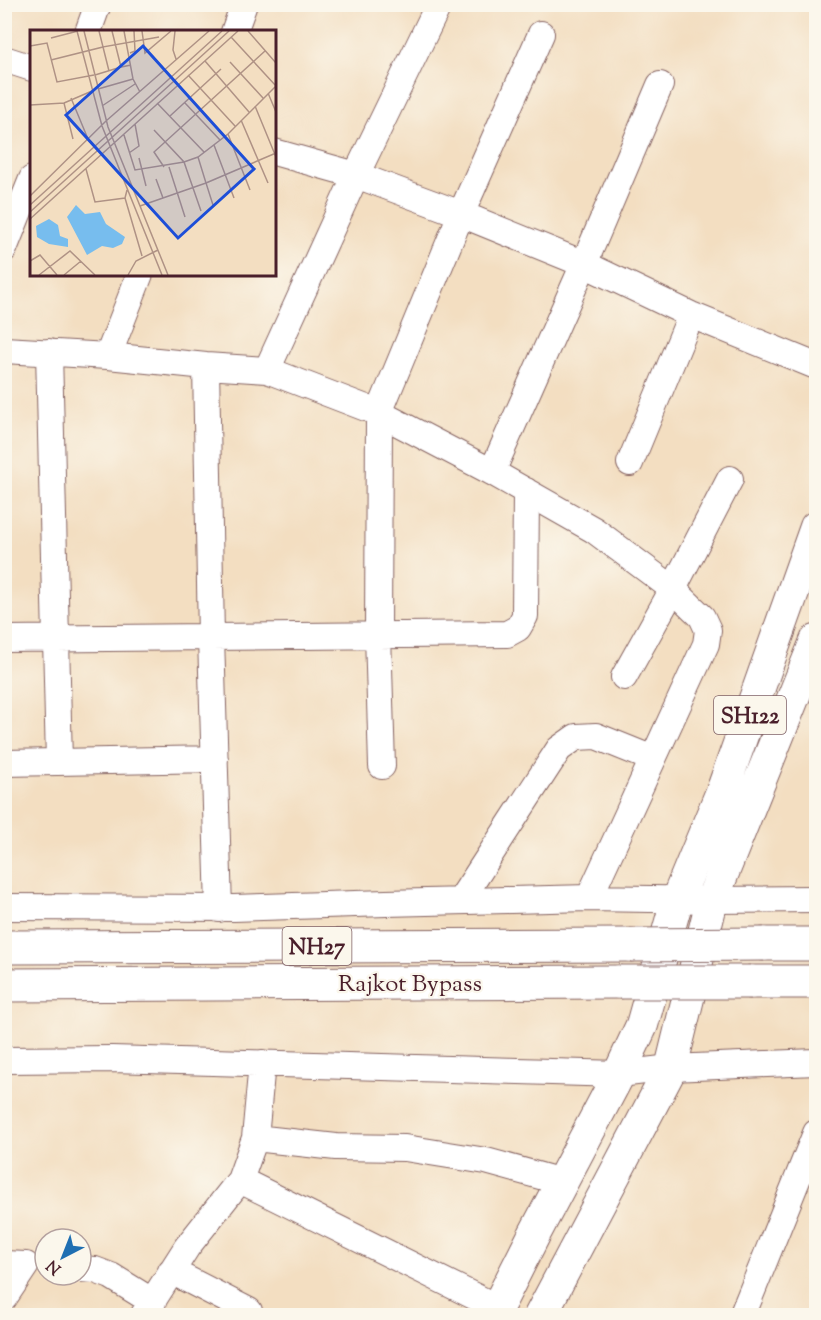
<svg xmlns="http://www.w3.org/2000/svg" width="821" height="1320" viewBox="0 0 821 1320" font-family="'Sorts Mill Goudy',serif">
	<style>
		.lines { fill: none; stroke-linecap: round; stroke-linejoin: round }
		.minor-casing { stroke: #856260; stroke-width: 28 }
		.major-casing { stroke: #856260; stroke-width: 34 }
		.highway-casing { stroke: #856260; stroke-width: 35 }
		.minor { stroke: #fff; stroke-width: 26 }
		.major { stroke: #fff; stroke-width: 32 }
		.highway { stroke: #fff; stroke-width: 33 }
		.highway-bridge-casing { stroke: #856260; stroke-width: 35; stroke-linecap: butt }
		.highway-bridge { stroke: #fff; stroke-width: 33 }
		.labels { text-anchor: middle; stroke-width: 4.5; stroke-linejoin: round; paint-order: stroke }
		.shield { fill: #fbf7ec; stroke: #7f6065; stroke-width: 1.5 }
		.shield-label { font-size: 22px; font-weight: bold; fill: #4a1f2b }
		.street-label { font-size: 24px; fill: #4a1f2b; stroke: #fbf7ec }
		.inset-road { fill: none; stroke: #af9285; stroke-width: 1.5 }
		.view { fill: #1d4ed8; fill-opacity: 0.15; stroke: #1d4ed8; stroke-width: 3 }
		.inset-edge { fill: none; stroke: #4a1f2b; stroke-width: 3 }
	</style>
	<rect width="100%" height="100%" fill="#fbf7ec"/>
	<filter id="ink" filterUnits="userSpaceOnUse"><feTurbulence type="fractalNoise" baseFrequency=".0167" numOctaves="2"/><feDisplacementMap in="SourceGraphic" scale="12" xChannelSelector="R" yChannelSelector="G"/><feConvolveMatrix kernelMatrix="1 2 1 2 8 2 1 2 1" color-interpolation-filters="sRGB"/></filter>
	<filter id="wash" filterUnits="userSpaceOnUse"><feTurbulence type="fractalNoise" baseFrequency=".008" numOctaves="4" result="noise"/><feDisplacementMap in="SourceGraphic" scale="24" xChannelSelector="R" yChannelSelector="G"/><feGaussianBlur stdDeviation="1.35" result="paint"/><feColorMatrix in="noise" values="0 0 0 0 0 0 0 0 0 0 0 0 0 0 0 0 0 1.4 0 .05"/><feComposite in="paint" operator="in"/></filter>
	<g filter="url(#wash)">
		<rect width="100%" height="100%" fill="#f3dec1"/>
	</g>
	<g filter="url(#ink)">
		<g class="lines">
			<defs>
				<path id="minor" d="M88,32L98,4
					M234,32L244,4
					M4,59L32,68
					M274,152L356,175L436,10
					M4,249L32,179
					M4,350L108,356L206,366L267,370L379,413L492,472L594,530L673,589L702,617L708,630L706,644L589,898
					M49,352L59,762
					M108,356L140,274
					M206,366L211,637L219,909
					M267,370L356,175L461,214L584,264L691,315L816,366
					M630,463L691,315
					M492,472L584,264L660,85
					M4,639L507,634L518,628L525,616L526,491
					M624,677L673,589L730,479
					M4,763L215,759
					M382,766L378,635L379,413L461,214L541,34
					M460,901L559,749L576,737L596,736L653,759
					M4,907L234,908L386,903L589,898L712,900L816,899
					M4,1060L112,1059L619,1074L671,1068L816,1062
					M255,1138L336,1147L405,1148L486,1161L562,1182
					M240,1180L498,1308
					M4,1264L26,1265L4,1298
					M81,1269L95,1270L111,1276L153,1302
					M171,1271L249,1311L247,1316
					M143,1316L187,1247L240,1180L255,1138L262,1063
					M742,1316L816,1133"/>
				<path id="major" d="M493,1316L535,1233L619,1074L642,1025L677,900L723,789L816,527
					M540,1316L671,1068L712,900L816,641"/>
				<path id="highway" d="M764,944H816
					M4,947L630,945
					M751,982H816
					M4,985L619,982"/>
			</defs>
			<use href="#minor" class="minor-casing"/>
			<use href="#major" class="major-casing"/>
			<use href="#highway" class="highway-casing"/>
			<use href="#minor" class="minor"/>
			<use href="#major" class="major"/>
			<use href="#highway" class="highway"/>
			<defs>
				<path id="highway-bridge" d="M630,945L764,944
					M619,982H751"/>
			</defs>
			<use href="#highway-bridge" class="highway-bridge-casing"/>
			<use href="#highway-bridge" class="highway-bridge"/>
		</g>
	</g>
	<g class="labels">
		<g class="shield">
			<rect x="714" y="696" width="72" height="38" rx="4.5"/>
			<rect x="282.5" y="927" width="69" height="38" rx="4.5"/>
		</g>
		<g class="shield-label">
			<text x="750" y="723">SH122</text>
			<text x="317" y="954">NH27</text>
		</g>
		<g class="street-label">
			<text x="410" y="991">Rajkot Bypass</text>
		</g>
	</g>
	<g transform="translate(30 30)">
		<rect width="246" height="246" fill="#f3dec1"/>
		<path d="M46,175L55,184L70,182L76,194L95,207L92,214L83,218L72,216L57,225L37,187ZM19,189L28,195L30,206L38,209V217L19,214L7,207L6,196Z" fill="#77bdee"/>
		<path class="inset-road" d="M47,1L72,96L132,245M54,1L78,97L138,245M69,1L73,17L129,7M82,1L91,37L101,35M94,1L103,49L110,62M112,1L115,23L141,1M145,1L143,20L146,29M218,1L246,33M201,7L246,56M21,8L48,1M0,16L17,13L27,52L64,45M100,23L105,21L104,1M21,30L73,17L79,41M175,31L219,82M200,32L233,68M65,45L91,37M158,45L205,96M68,59L103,49M238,63L246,82M41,68L58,109M34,73L62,61M127,73L174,122M155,73L190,110M0,75L34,73L43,109M72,76L105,54M225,76L246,127M140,86L191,39M211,90L238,153M124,100L154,132L171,181M198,104L220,160M94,105L105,140L154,132L168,127L198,104L246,56M184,115L204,168M99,123L109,116L105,94M109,128L116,156M134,137L124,122L235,21M139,137L155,187M56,139L65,172L95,168L97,160M126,149L133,168M0,166L76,91L179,1M95,168L112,226M0,175L192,1M183,175L176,153L246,123M110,176L176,153L168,127M0,182L199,1M0,189L208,1M0,231L10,225L27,245M9,245L40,221L65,245M34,245L51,231M98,245L106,231L128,220"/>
		<path class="view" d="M113,16L224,139L148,208L36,85Z"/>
		<rect width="246" height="246" class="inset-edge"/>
	</g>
	<rect width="821" height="1320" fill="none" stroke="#fbf7ec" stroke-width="24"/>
	<g transform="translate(63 1257) rotate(222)"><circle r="28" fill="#fbf7ec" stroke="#b4a19f" stroke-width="1.5"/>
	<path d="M0-4.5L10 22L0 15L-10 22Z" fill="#1f6fb2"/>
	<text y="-9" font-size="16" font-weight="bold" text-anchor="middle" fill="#4a1f2b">N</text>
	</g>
</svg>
